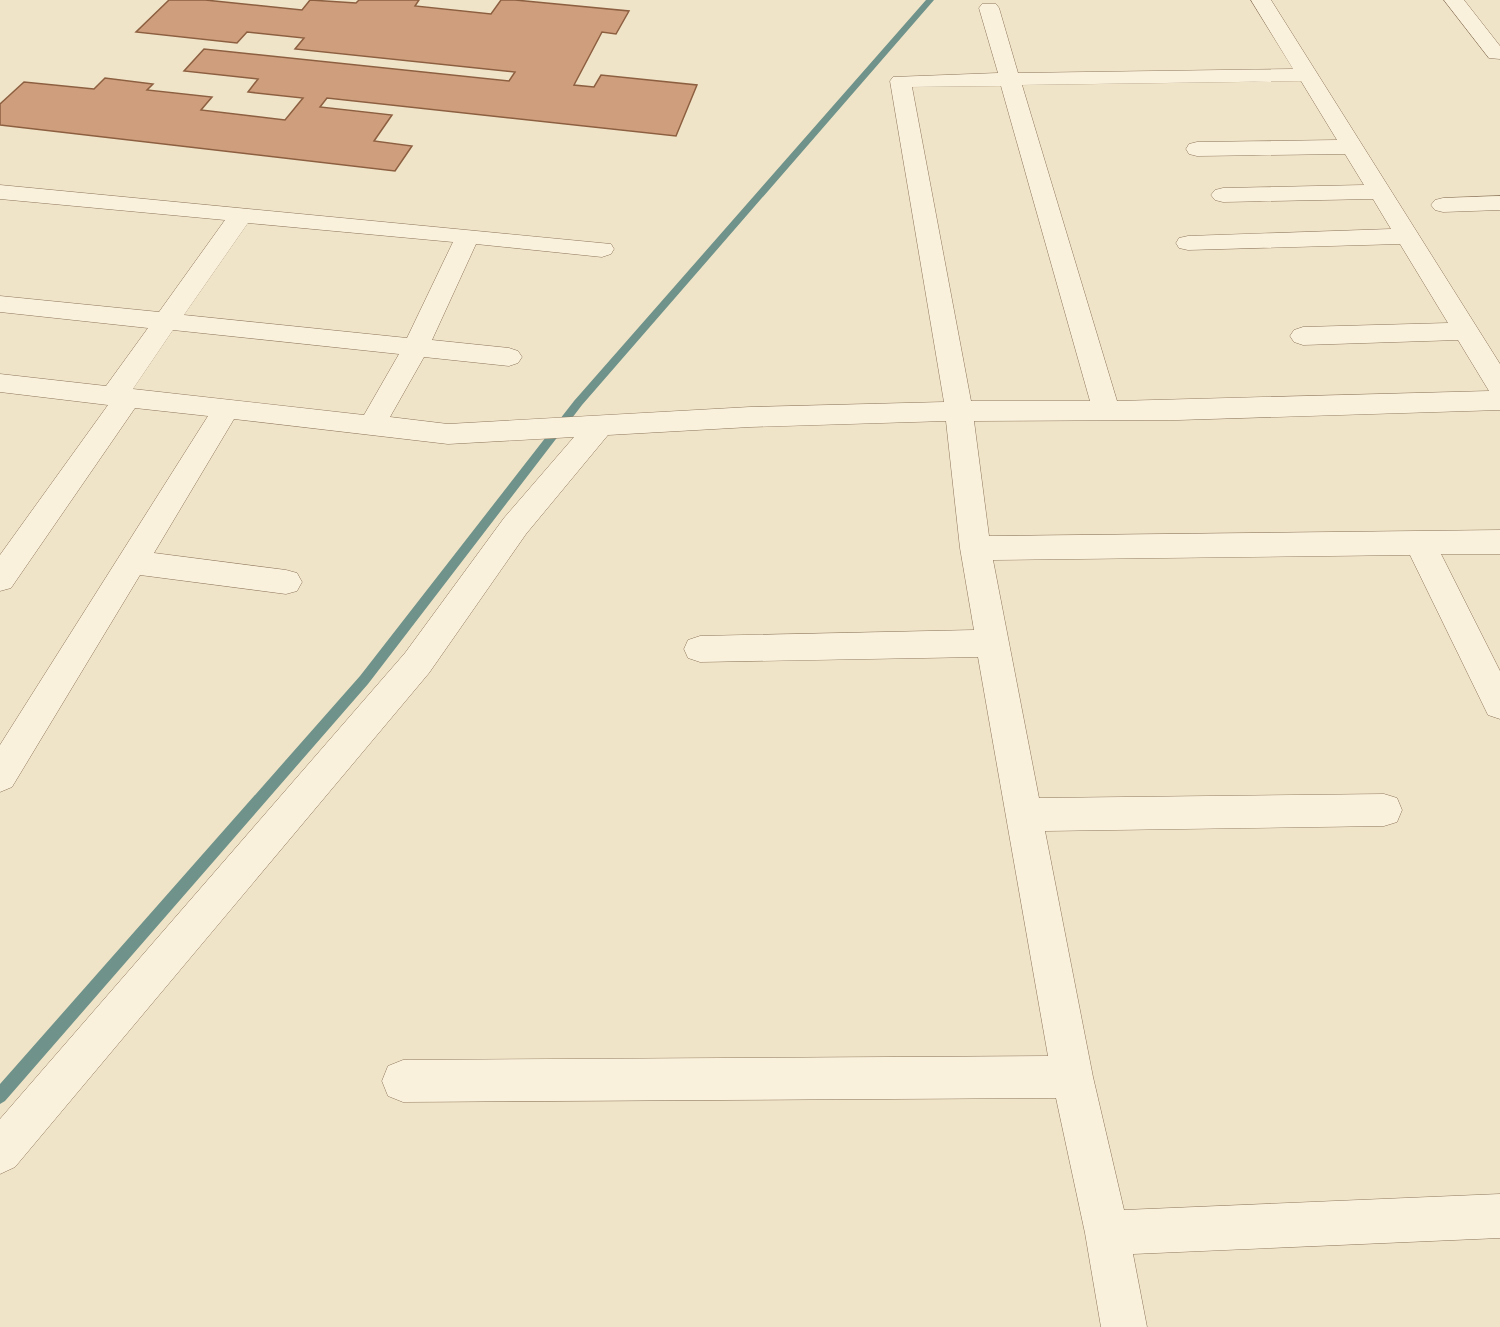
<svg xmlns="http://www.w3.org/2000/svg" width="1500" height="1327" viewBox="0 0 1500 1327" font-family="'PT Serif',serif">
	<style>
		.lines { fill: none; stroke-linecap: round; stroke-linejoin: round }
		.stream { fill: #6f938a; fill-rule: evenodd }
		.building { fill: #cf9f7d; stroke: #8d5f41; stroke-width: 1.5 }
		.minor-casing { stroke: #8d765c; stroke-width: 1 }
		.minor { fill: #faf1dc; fill-rule: evenodd }
	</style>
	<rect width="100%" height="100%" fill="#f0e4c8"/>
	<g class="lines">
		<path class="stream" d="M926,0H934L582,405L368,684L5,1101L0,1104V1084L360,676L574,401Z"/>
	</g>
	<path class="building" d="M169,0H205L302,10L310,0L356,3L359,0H419L415,6L491,14L501,0H515L629,11L616,34L602,32L574,85L594,87L601,75L697,85L676,136L327,98L320,107L392,115L374,141L412,146L395,171L0,125V104L24,82L94,89L105,78L153,84L147,90L212,97L201,110L285,120L303,98L248,92L258,79L184,71L204,49L509,81L515,72L295,49L304,38L247,32L237,43L136,32Z"/>
	<g class="lines">
		<defs>
			<path id="minor" d="M1251,0H1271L1500,364V410L1178,420L974,421L989,536L1500,530V554H1441L1500,671V719L1488,715L1410,555L993,560L1039,798L1384,794L1397,798L1402,810L1397,822L1384,826L1045,831L1093,1077L1124,1210L1500,1194V1238L1133,1254L1147,1327H1101L1085,1233L1056,1098L403,1102L388,1096L382,1081L388,1066L403,1060L1048,1056L978,657L700,662L688,658L684,649L688,640L700,636L974,630L960,548L946,421L750,427L608,435L526,534L429,673L15,1167L0,1174V1119L405,653L504,518L574,437L448,444L234,419L154,553L286,570L297,573L302,582L297,591L286,594L140,575L12,787L0,792V745L208,416L135,408L11,588L0,591V555L108,405L0,392V374L106,386L148,328L0,312V296L159,312L225,220L0,199V185L611,244L614,249L611,254L602,257L476,244L432,340L509,348L518,351L522,357L518,363L509,366L424,357L390,417L448,424L750,407L944,402L890,81L893,77L998,73L979,8L982,4H996L999,8L1018,73L1293,69ZM1301,81L1337,140L1197,142L1189,144L1186,149L1189,154L1197,156L1345,154L1364,185L1223,188L1215,190L1211,195L1215,200L1223,202L1373,199L1391,229L1188,236L1179,238L1176,243L1179,248L1188,250L1400,244L1448,323L1303,327L1294,330L1290,336L1294,342L1303,345L1458,340L1489,391L1117,401L1022,85ZM1001,86L1090,401H971L912,87ZM248,223L453,242L407,338L184,315ZM173,330L399,354L364,415L133,389Z
				M1444,0H1464L1500,46V59L1489,58Z
				M1500,196V210L1443,212L1435,210L1431,205L1435,200L1443,198Z"/>
		</defs>
		<use href="#minor" class="minor-casing"/>
		<use href="#minor" class="minor"/>
	</g>
</svg>
